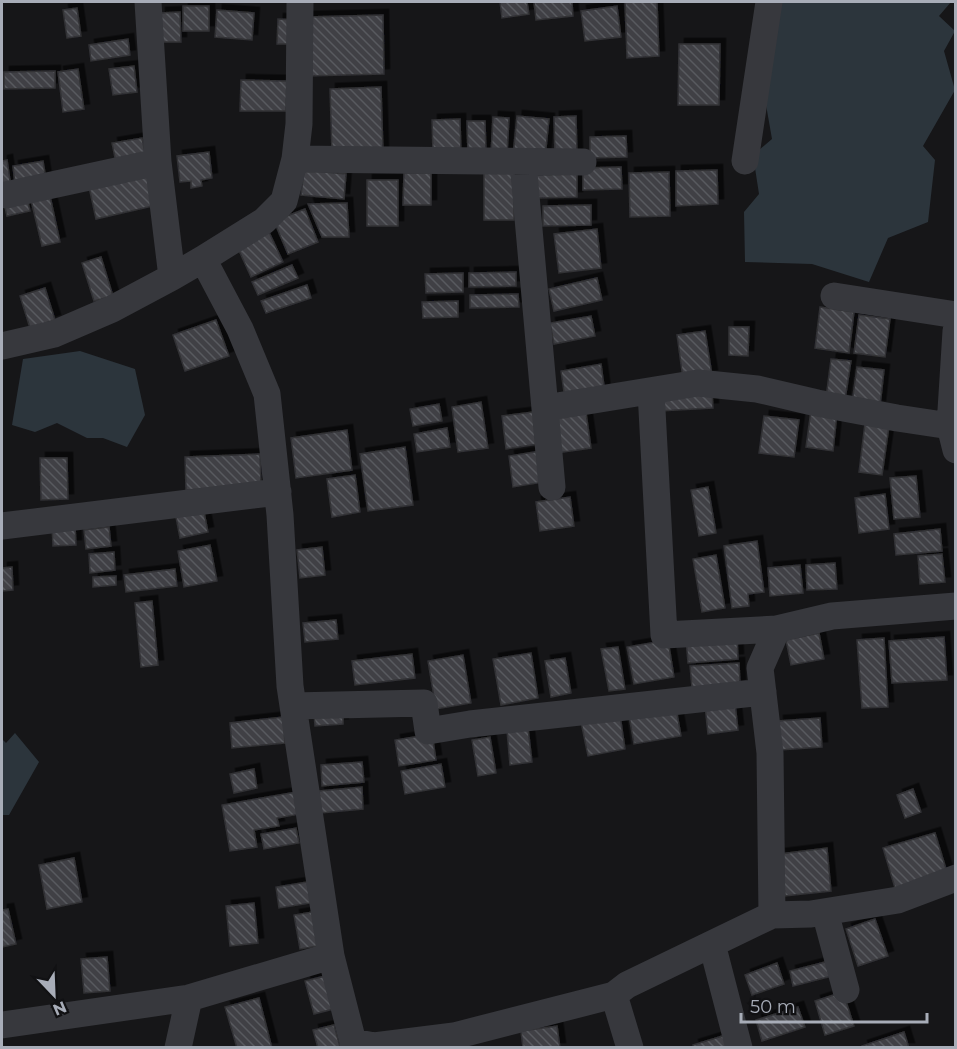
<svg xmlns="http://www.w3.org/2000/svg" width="957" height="1049" viewBox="0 0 957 1049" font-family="Montserrat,sans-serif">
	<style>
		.water { fill: #2c353c }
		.building { fill: url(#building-back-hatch); stroke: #303034; stroke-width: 1.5; filter: url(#shadow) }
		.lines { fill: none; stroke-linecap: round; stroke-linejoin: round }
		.minor { stroke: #37383d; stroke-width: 27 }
	</style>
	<defs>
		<pattern id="building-back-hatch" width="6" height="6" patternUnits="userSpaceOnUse" patternTransform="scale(1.5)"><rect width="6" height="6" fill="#404145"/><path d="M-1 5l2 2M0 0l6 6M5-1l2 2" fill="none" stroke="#595a5e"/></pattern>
		<filter id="shadow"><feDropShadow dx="5.5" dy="-5.5" stdDeviation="0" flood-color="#0009"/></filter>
	</defs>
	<rect width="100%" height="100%" fill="#161618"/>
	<path class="water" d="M781,2H951L939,16L955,31L944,51L955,90L923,146L935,160L928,222L888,238L869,282L812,264L745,262L744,212L759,194L753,155L772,139L762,82Z
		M80,351L135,369L145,415L127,447L103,438H87L57,423L35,432L12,425L23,359Z
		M15,733L39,762L9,815H2V739L6,743Z"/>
	<path class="building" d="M500,2H527L529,14L502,18Z
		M534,2H572L573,16L536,20Z
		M625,2H657L659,56L627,58Z
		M183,6H209V31H183Z
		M617,6L621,37L585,41L581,11Z
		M77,8L81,36L67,38L63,10Z
		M217,10L254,13L252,40L215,37Z
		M180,12L181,42H161L160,13Z
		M383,15L384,74L307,76L306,17Z
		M278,19L296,20L295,44H277Z
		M128,39L130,55L91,61L89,45Z
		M679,44H720L719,105H678Z
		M134,66L137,92L113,95L109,69Z
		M78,69L84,109L63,112L58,72Z
		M55,71V88L4,89V72Z
		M241,80L287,81L286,111H240Z
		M381,87L383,152L332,154L330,89Z
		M517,116L549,119L545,158L513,156Z
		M576,116L577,156L555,157L554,117Z
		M493,117L509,118L507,155L491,154Z
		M460,119L461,154H433L432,120Z
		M467,121H485L486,153H468Z
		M626,136L627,157L590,158V137Z
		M142,138L146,158L116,163L112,143Z
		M209,152L212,178L201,180L202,186L191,188V181L180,182L177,156Z
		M7,160L11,187L2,189V161Z
		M43,161L46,180L15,185L13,166Z
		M621,167L622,189L583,190V168Z
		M304,170L346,174L344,199L301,195Z
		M717,170L718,204L676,206V171Z
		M514,171V220H484V172Z
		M669,172L670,216L630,217L629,173Z
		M404,173H431V205H403Z
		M147,174L153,206L96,219L89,187Z
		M577,174V197L536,198V175Z
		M367,180H398V226H367Z
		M50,196L60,242L42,246L31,200Z
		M27,198L30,211L7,216L4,203Z
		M347,203L349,237H322L308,204Z
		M591,205V225L543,226V206Z
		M305,209L318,242L288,254L274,221Z
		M597,229L601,268L559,273L554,234Z
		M268,230L283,262L251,277L236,244Z
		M101,257L113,296L94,301L82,263Z
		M292,265L298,278L258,295L252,282Z
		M516,272V286L469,287V273Z
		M463,273V292L426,293L425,274Z
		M597,278L602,300L554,311L549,289Z
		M307,285L311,298L266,313L261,301Z
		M45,288L55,320L30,328L20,296Z
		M518,294L519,307L470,308V295Z
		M458,301V317L423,318L422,302Z
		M820,307L854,312L849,353L815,348Z
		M859,315L890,319L885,357L854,353Z
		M591,316L595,336L554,344L550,323Z
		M216,320L229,356L185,371L173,335Z
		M729,327H749L748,356L729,355Z
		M705,331L712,375L683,379L677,335Z
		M831,359L851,361L845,400L826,398Z
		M601,364L605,393L565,399L561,371Z
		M857,367L884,370L880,406L852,403Z
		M712,391L713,408L660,411L659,394Z
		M481,402L488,448L458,452L452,407Z
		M439,404L442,421L413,426L410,409Z
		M811,410L837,413L833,451L806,447Z
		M533,412L538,444L506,449L502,416Z
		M586,413L591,448L557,453L552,417Z
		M764,416L799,420L794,457L759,453Z
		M865,423L889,426L882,475L859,472Z
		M447,428L450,447L417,452L414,434Z
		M347,430L352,470L296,478L291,438Z
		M405,447L413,505L368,511L360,454Z
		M540,451L544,482L513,487L509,456Z
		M260,454L261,486L186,490L185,457Z
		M40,458H67L68,499L41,500Z
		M355,475L360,512L332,517L327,479Z
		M916,476L920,517L894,519L890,478Z
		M708,487L716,533L699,536L691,490Z
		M885,494L889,529L859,533L855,498Z
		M570,497L574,526L540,531L536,502Z
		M204,512L208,532L180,538L176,517Z
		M75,525L76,545L53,546L52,526Z
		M109,527L111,546L86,549L84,530Z
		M940,529L942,551L896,555L894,534Z
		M757,541L764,592L748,594L749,606L732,608L724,546Z
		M210,545L217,581L184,587L178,551Z
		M322,547L325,575L300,578L297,550Z
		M114,552L115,570L90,573L89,554Z
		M942,554L945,582L920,584L918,556Z
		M716,555L725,608L702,612L693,559Z
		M835,563L837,589L807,590L806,565Z
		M800,565L803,593L770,596L768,568Z
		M12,567L13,590L2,591V568Z
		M175,569L177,586L126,592L124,575Z
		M116,576V585L93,587V577Z
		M152,601L158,665L141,667L135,603Z
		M336,620L338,639L305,642L303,623Z
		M819,633L824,659L791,665L786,640Z
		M737,636L738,659L688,663L686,639Z
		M944,637L947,680L892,683L889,641Z
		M884,638L888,707L862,708L857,640Z
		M668,640L674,677L634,684L627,647Z
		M618,647L625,689L609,691L601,649Z
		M531,653L538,698L501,705L493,659Z
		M412,654L415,678L355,685L352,661Z
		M463,655L471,703L436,709L428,661Z
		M565,658L571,693L551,697L545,661Z
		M739,663L740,685L692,688L690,666Z
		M735,703L738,730L708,734L705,706Z
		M676,708L681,736L634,744L629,716Z
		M343,711V724L315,726L314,713Z
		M620,715L625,749L588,756L581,722Z
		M283,717L285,743L232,748L230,723Z
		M820,718L822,747L780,750L778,721Z
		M528,728L532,762L510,765L507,731Z
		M432,734L436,760L399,766L395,740Z
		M490,737L496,773L478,776L472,740Z
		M362,762L364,782L322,786L321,765Z
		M441,764L445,787L405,794L401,771Z
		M254,769L257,788L234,793L230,774Z
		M362,787L363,809L321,813L319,791Z
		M913,789L921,812L905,818L897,795Z
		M296,792L300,814L277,818L279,826L254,830L257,847L230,851L222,805Z
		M296,828L299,843L264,849L261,834Z
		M935,833L947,872L895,888L883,848Z
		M827,848L831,891L785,896L780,854Z
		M74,858L82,902L47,909L39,865Z
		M307,882L311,903L279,908L276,887Z
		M254,903L258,943L230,946L226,906Z
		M8,909L16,944L2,947V910Z
		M312,912L318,946L300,949L294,915Z
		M875,919L888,956L858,966L846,929Z
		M107,957L110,991L84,993L81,959Z
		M837,959L840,974L793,986L790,971Z
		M777,963L784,984L752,995L745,975Z
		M325,976L334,1009L314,1014L305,981Z
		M843,992L854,1026L825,1035L815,1001Z
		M259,998L272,1048H237L225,1007Z
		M798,1007L805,1027L762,1041L756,1020Z
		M334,1025L340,1047L318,1048L313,1030Z
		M557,1026L560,1048H523L521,1031Z
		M904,1032L909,1048H863L862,1046Z
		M729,1034L731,1048H694L693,1045Z"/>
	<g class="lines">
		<path class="minor" d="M295,159L583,162
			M745,161L769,2
			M523,162L552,487
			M6,195L158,162
			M203,259L264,221L284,201L295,159L299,124L300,2
			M172,277L203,259L240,329L267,394L280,515L290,686L331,956
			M834,296L956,315
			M956,331L950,426L956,450
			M2,346L54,334L112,309L172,277L158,162L148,2
			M651,391L664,635L777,629
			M545,408L698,383L757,389L817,403L897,418L950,426
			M2,526L278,492
			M293,706L424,703L428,731L470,724L763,692
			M825,912L846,990
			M772,915L811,914L898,900L956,878
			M712,944L739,1048
			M2,1025L189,998L331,956L353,1042L374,1046L454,1036L614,995
			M178,1048L189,998
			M630,1048L614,995L627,985L772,915L770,753L760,668L777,629L832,616L956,606"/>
	</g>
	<rect width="957" height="1049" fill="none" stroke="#a8adb8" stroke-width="6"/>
	<g transform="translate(54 995) rotate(157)" stroke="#111113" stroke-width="4.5" paint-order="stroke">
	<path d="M0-4.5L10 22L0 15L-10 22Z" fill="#a8adb8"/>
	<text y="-9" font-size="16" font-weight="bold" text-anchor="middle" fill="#a8adb8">N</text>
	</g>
	<path d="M741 1013v9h186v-9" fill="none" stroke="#a8adb8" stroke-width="3"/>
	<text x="750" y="1013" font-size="18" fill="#a8adb8" stroke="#111113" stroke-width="4.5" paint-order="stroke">50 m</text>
</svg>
